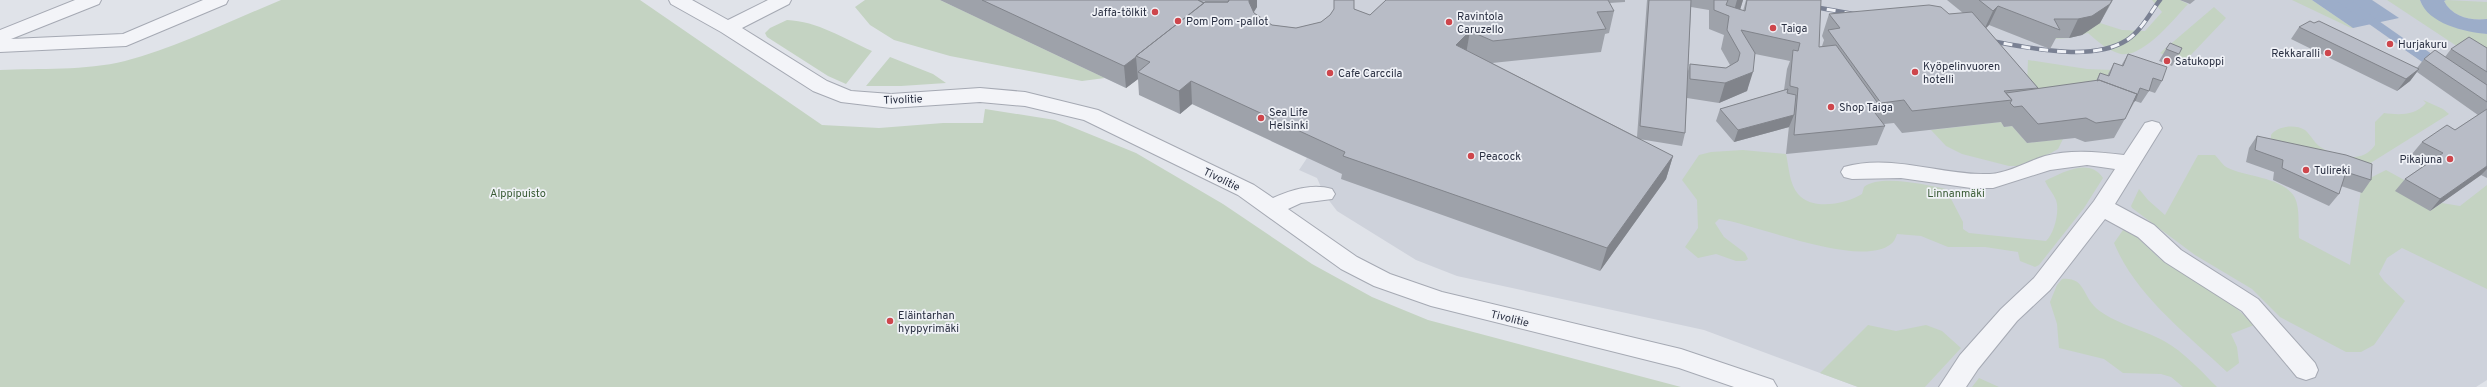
<svg xmlns="http://www.w3.org/2000/svg" width="2487" height="387" viewBox="0 0 2487 387" font-family="Overpass,sans-serif">
	<style>
		.built { fill: #ced2db }
		.green { fill: #c4d3c2 }
		.water { fill: #9cadc9 }
		.lines { fill: none; stroke-linecap: round; stroke-linejoin: round }
		.stream { fill: #9cadc9; fill-rule: evenodd }
		.minor-casing { stroke: #a5a9b3; stroke-width: 2 }
		.minor { fill: #f3f4f8; fill-rule: evenodd }
		.rail-casing { stroke: #7a8193; stroke-width: 4.5 }
		.rail { stroke: #f0f2f7; stroke-width: 3; stroke-dasharray: 9; stroke-linecap: butt }
		.wall { fill: #9ea2aa; fill-rule: evenodd }
		.shaded-wall { fill: #81848b }
		.building { fill: #b8bcc6; stroke: #81848b }
		.poi-dot { fill: #ce464c; stroke: #f0f2f7; stroke-width: 1.5 }
		.labels { text-anchor: middle; stroke-width: 3.5; stroke-linejoin: round; paint-order: stroke }
		.poi-label { font-size: 11px; fill: #292f41; stroke: #f0f2f7; text-anchor: start }
		.street-label { font-size: 11px; fill: #292f41; stroke: #f0f2f7 }
		.park-label { font-size: 11px; fill: #3a5c36; stroke: #f0f2f7 }
	</style>
	<rect width="100%" height="100%" fill="#e0e3e9"/>
	<path class="built" d="M940,0H2487V380L2476,387H1858L1704,330L1457,276L1416,260L1337,211L1324,194L1317,178L1299,170L1307,158L1192,104L1179,114L1151,85L1138,79L1126,88Z"/>
	<path class="green" d="M281,0H640L822,125L879,128L943,123H983L985,109L1055,120L1136,153L1223,204L1312,264L1372,297L1428,320L1681,387H0V70C40,68 85,71 125,61C178,47 230,21 281,0Z
		M865,0H940L1105,78L1082,81L950,56L894,40L870,25L855,7Z
		M2152,0H2180L2188,4C2175,18 2143,58 2121,54C2108,51 2097,41 2088,33L2069,38L2053,39L2100,23L2122,30L2145,31L2162,12Z
		M2292,0H2312L2353,28H2351Z
		M2387,0H2420L2422,5L2459,29L2487,34V66Z
		M2446,0L2487,2V19C2471,21 2452,17 2444,1Z
		M2214,7L2226,18L2187,59L2175,60L2160,53Z
		M787,20C817,21 845,39 872,51L846,84L828,76L767,37L765,33L770,28Z
		M890,57L933,74L946,83L901,86H866Z
		M2028,60L2087,69L2114,70L2102,88L2026,110Z
		M2423,100L2443,109L2449,114L2369,164L2271,139V135C2277,126 2295,124 2305,130C2310,134 2314,142 2319,146C2335,158 2363,164 2375,145V122L2384,113C2398,115 2415,116 2426,103Z
		M2001,122L2004,127L2012,126L2027,143L2063,139L2058,149L2051,153L2018,166H2009L1962,154L1946,146L1931,130Z
		M1743,150L1786,154C1789,167 1789,183 1798,194C1812,211 1846,204 1862,194L1864,187C1881,174 1926,185 1946,189L1963,222V229L1969,233L2046,241C2054,234 2060,211 2056,200C2053,193 2048,188 2045,181C2062,173 2089,157 2103,178L2084,208L2039,265L2035,267L2020,261L2018,252L1985,247H1948L1921,236L1897,234C1896,237 1894,242 1891,244C1860,269 1756,224 1719,219L1715,223L1724,237L1745,253L1748,259L1745,261H1736L1716,254L1698,258L1685,247L1698,228L1697,200L1682,180L1699,155L1711,152Z
		M2198,155H2215C2219,159 2223,166 2228,168C2246,177 2284,177 2295,198C2300,209 2298,225 2299,238L2350,265L2363,176L2372,177L2386,170L2408,182L2430,211L2442,203L2460,206L2487,185V289L2402,248L2387,258L2379,274L2384,281L2405,301L2374,345L2361,352H2346L2280,317L2252,289L2195,255L2132,208L2131,206L2139,189L2148,200L2165,215Z
		M2123,230L2137,237L2160,259L2230,302L2254,325L2231,334L2237,347L2239,363L2227,372C2186,333 2136,296 2114,243Z
		M2062,279C2085,277 2082,295 2096,308C2115,324 2142,329 2164,341C2184,352 2201,371 2217,387H2183L2171,377L2161,374L2123,373L2104,359L2059,348L2057,324L2050,302L2057,285Z
		M1868,325L1896,331L1926,325L1942,331L1961,348L1925,387H1858L1820,373Z
		M1979,378L1999,387H1972Z"/>
	<path class="water" d="M2312,0H2372L2399,18L2353,28Z
		M2420,0H2446L2444,1C2452,17 2471,21 2487,19V34C2465,32 2428,24 2420,0Z
		M2420,46L2487,91V107L2405,50Z"/>
	<g class="lines">
		<path class="stream" d="M2335,0H2349L2433,59L2431,62H2423Z"/>
		<defs>
			<path id="minor" d="M75,0H101L99,4L11,39L123,34L203,0H228L226,4L126,46L0,52V30Z
				M669,0H692L728,20L768,0H791L789,4L742,28L827,81L851,91L891,94L980,88L1025,92L1098,110L1254,185L1273,198C1291,190 1312,183 1332,189L1335,194L1332,199L1301,203L1288,209L1357,257L1390,274L1442,292L1681,349L1773,380L1777,387H1734L1679,368L1431,306L1374,286L1341,269L1238,195L1084,120L1025,106L980,102L891,108L841,102L813,91L721,32L671,4Z
				M2152,121L2159,123L2162,128L2115,204L2154,225L2181,250L2258,299L2315,363L2318,370L2315,377L2306,380L2297,377L2242,311L2165,262L2138,237L2105,219L2050,290L2017,321L1978,369L1966,387H1939L1960,355L2001,309L2034,278L2094,201L2115,169L2087,165L2050,170L1993,188H1971L1901,178L1852,179L1844,177L1841,172L1844,167C1892,153 1942,176 1990,174C2008,173 2028,161 2045,156C2071,149 2098,152 2124,155L2145,123Z"/>
		</defs>
		<use href="#minor" class="minor-casing"/>
		<use href="#minor" class="minor"/>
		<defs>
			<path id="rail" d="M1809,6L1859,15
				M1986,40C2026,47 2091,63 2127,40C2141,31 2150,13 2160,0"/>
		</defs>
		<use href="#rail" class="rail-casing"/>
		<use href="#rail" class="rail"/>
	</g>
	<path class="wall" d="M940,0H1257V7L1254,12V13L1272,25L1296,28L1321,22L1330,15L1334,10V0L1354,9L1370,15L1386,0H1625V2L1609,3L1614,11L1609,33L1605,34L1601,52L1492,63L1637,137L1647,0H1743L1740,10L1743,11L1746,0H1821L1819,47L1822,46L1824,40L1822,36L1829,14H1949L1963,13L1947,0H2113L2100,23L2082,35L2069,38H2056L2050,49L1989,25L1986,28L2038,88L2037,89L2096,81L2100,73L2107,76L2114,63L2121,66L2128,54L2162,81L2155,93L2149,91L2141,103L2135,101L2114,138L2085,142L2075,138L2027,143L2012,126L2004,127L2001,122L1902,133L1894,123L1884,124L1885,126L1877,145L1786,154L1789,126V127L1734,142L1716,121L1720,109L1784,90L1787,69L1790,61L1755,54L1747,91L1719,103L1687,98L1685,133L1682,146L1639,139L1673,156L1666,179L1600,271L1341,179L1342,174L1192,104L1180,114L1139,95L1138,79L1126,88ZM1691,7L1709,10V29L1724,35L1721,49L1730,65L1726,68L1690,64L1688,71Z
		M2180,0H2195L2190,4Z
		M2299,27L2417,68L2424,59L2445,57L2451,49L2487,48V178L2481,175L2430,211L2395,191L2405,179L2428,163L2412,154L2422,142L2455,130L2478,115L2417,72L2410,81L2397,91L2291,39Z
		M2182,48L2172,66L2159,61L2166,49Z
		M2257,136L2371,180L2362,193L2341,186L2339,194L2329,206L2273,180L2274,172L2246,162L2249,148Z"/>
	<path class="shaded-wall" d="M1249,0H1257V7L1249,19Z
		M1737,0H1743L1739,13L1732,18Z
		M2110,4L2100,23L2082,35L2069,38L2078,19Z
		M1998,6L1989,25L1984,30L1993,11Z
		M1470,31L1466,54L1456,45Z
		M1136,57L1138,79L1126,88L1124,66Z
		M2419,69L2410,81L2397,91L2406,79Z
		M1753,72L1747,91L1719,103L1725,83Z
		M1191,81L1192,104L1180,114L1179,91Z
		M1794,115L1789,127L1734,142L1738,130Z
		M1673,156L1666,179L1600,271L1607,248Z
		M2487,166V169L2481,175L2430,211L2440,199Z"/>
	<path class="building" d="M982,0H1198L1204,3L1136,56V57L1124,66Z
		M1198,0H1229L1228,2H1205L1204,3Z
		M1229,0H1249V2L1254,13L1272,25L1296,28L1321,22L1330,15L1334,9V0H1354V9L1370,15L1386,0H1608L1614,11L1597,12L1606,29L1493,41L1470,31L1456,45L1673,156L1607,248L1343,156L1345,152L1191,81L1179,91L1138,72L1150,62L1136,56L1205,2H1228Z
		M1649,0H1691L1685,133L1640,126Z
		M1714,0H1728L1726,5L1745,11L1747,0H1821L1819,47L1836,45L1882,109H1872L1885,126L1794,135L1798,88L1790,86V82L1793,50L1798,51L1800,43L1741,30L1755,53L1753,72L1725,83L1690,79V64L1726,68L1738,61L1740,53L1727,30L1729,16L1714,10Z
		M1979,0H2112L2110,4L2092,16L2078,19H2054L2060,30L1998,6L1993,11Z
		M1929,5L1941,7L1949,14L1972,12L2038,88L2004,91L2012,100L1912,111L1904,100L1881,103L1828,30L1840,28L1829,14Z
		M2310,21L2314,23L2319,21L2419,69L2406,79L2299,27Z
		M2469,37L2487,48V72L2451,49Z
		M2170,43L2182,48L2179,54L2166,49Z
		M2435,50L2487,85V102L2424,59Z
		M2128,54L2167,67L2162,81L2153,78L2149,91L2140,88L2135,101H2134L2137,94L2099,80L2097,81L2100,73L2109,76L2114,63L2123,66Z
		M2099,80L2137,94L2125,119L2096,123L2086,118L2038,124L2022,106L2014,107L2010,103L2012,100L2006,93Z
		M1788,89L1787,93L1796,95L1794,115L1738,130L1720,109Z
		M2487,109V166L2440,199L2405,179L2443,153L2422,142L2447,125L2455,130Z
		M2257,136L2346,155L2372,164L2371,180L2346,172L2339,194L2282,168L2283,160L2255,150Z"/>
	<g class="poi-dot">
		<circle cx="1155" cy="12" r="4"/>
		<circle cx="1178" cy="21" r="4"/>
		<circle cx="1449" cy="22" r="4"/>
		<circle cx="1773" cy="28" r="4"/>
		<circle cx="2390" cy="44" r="4"/>
		<circle cx="2328" cy="53" r="4"/>
		<circle cx="2167" cy="61" r="4"/>
		<circle cx="1915" cy="72" r="4"/>
		<circle cx="1330" cy="73" r="4"/>
		<circle cx="1831" cy="107" r="4"/>
		<circle cx="1261" cy="118" r="4"/>
		<circle cx="1471" cy="156" r="4"/>
		<circle cx="2450" cy="159" r="4"/>
		<circle cx="2306" cy="170" r="4"/>
		<circle cx="890" cy="321" r="4"/>
	</g>
	<g class="labels">
		<g class="poi-label">
			<text x="1147" y="16" text-anchor="end">Jaffa-tölkit</text>
			<text x="1457" y="20">Ravintola<tspan x="1457" dy="13">Caruzello</tspan></text>
			<text x="1186" y="25">Pom Pom -pallot</text>
			<text x="1781" y="32">Taiga</text>
			<text x="2398" y="48">Hurjakuru</text>
			<text x="2320" y="57" text-anchor="end">Rekkaralli</text>
			<text x="2175" y="65">Satukoppi</text>
			<text x="1923" y="70">Kyöpelinvuoren<tspan x="1923" dy="13">hotelli</tspan></text>
			<text x="1338" y="77">Cafe Carccila</text>
			<text x="1839" y="111">Shop Taiga</text>
			<text x="1269" y="116">Sea Life<tspan x="1269" dy="13">Helsinki</tspan></text>
			<text x="1479" y="160">Peacock</text>
			<text x="2442" y="163" text-anchor="end">Pikajuna</text>
			<text x="2314" y="174">Tulireki</text>
			<text x="898" y="319">Eläintarhan<tspan x="898" dy="13">hyppyrimäki</tspan></text>
		</g>
		<g class="street-label">
			<text transform="translate(903 99) rotate(-2)" y="4">Tivolitie</text>
			<text transform="translate(1222 179) rotate(26)" y="4">Tivolitie</text>
			<text transform="translate(1510 318) rotate(14)" y="4">Tivolitie</text>
		</g>
		<g class="park-label">
			<text x="518" y="197">Alppipuisto</text>
			<text x="1956" y="197">Linnanmäki</text>
		</g>
	</g>
</svg>
